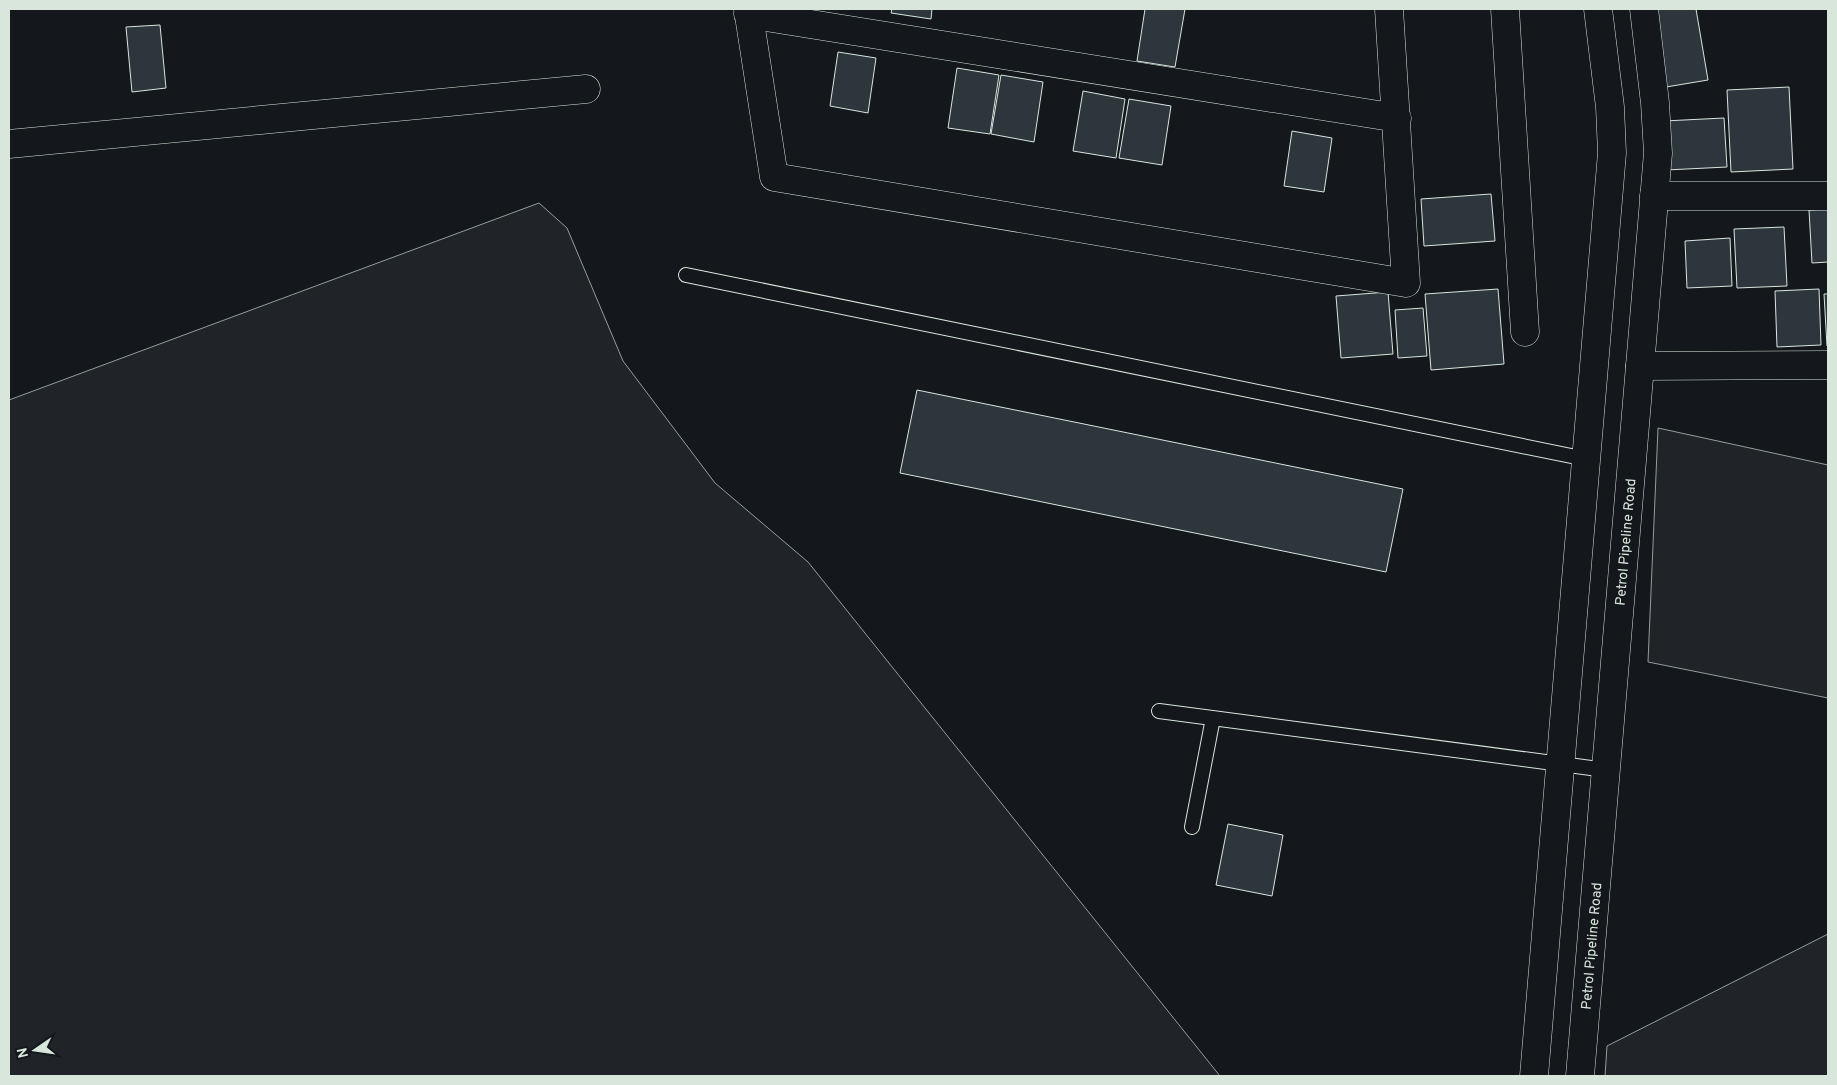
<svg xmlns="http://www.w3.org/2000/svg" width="1837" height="1085" viewBox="0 0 1837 1085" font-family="Overpass,sans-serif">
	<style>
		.green { fill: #202428; stroke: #939e99 }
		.building { fill: #2c363c; stroke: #d8e6dc }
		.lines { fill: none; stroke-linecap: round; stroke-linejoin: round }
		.lane-casing { stroke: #d8e6dc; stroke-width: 16 }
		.street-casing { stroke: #d8e6dc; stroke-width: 29 }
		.secondary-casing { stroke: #d8e6dc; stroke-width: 29 }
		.lane { stroke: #14181c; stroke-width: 14 }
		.street { stroke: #14181c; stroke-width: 28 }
		.secondary { stroke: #14181c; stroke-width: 28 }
		.labels { text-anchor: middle; stroke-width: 4; stroke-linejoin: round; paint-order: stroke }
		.street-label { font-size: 14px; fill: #d8e6dc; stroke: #14181c }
	</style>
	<rect width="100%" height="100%" fill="#14181c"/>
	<path class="green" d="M539,203L567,228L623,361L715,483L808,562L1220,1076H9V400Z
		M1658,428L1828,465V698L1648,662Z
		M1828,934V1076H1605L1607,1046Z"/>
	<path class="building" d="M892,9H932L931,19L891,13Z
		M1145,9H1185L1175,67L1137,61Z
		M1653,9H1696L1708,80L1666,87Z
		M160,25L166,88L132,92L126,27Z
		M838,52L876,58L868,113L830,106Z
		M957,68L999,75L990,134L948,128Z
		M1001,75L1043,82L1034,142L991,134Z
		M1789,87L1793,169L1731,172L1727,90Z
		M1083,91L1125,99L1116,158L1073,151Z
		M1129,99L1171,106L1162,165L1119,158Z
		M1724,118L1727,167L1666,170L1664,121Z
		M1292,131L1332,138L1324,192L1284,186Z
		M1491,194L1495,241L1424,246L1421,199Z
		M1828,209V262L1812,263L1809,210Z
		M1784,227L1787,286L1737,288L1734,229Z
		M1730,238L1732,286L1687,288L1685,241Z
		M1498,289L1504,364L1431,370L1425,294Z
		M1819,289L1821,345L1777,347L1775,291Z
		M1388,292L1393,354L1341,358L1336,296Z
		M1824,294H1828V346H1827Z
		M1423,308L1427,356L1398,358L1395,310Z
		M917,390L1403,489L1386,572L900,473Z
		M1228,824L1283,835L1272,896L1216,885Z"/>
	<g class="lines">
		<defs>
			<path id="lane" d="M686,275L1586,459
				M1159,711L1606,770
				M1192,827L1213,718"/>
			<path id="street" d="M748,9L774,177L1406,283L1389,9
				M1505,9L1525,332
				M748,14L1397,118
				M9,144L586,89
				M1654,196H1828
				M1640,366L1828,365"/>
			<path id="secondary" d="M1534,1076L1612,153L1610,107L1598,9
				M1580,1076L1658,153L1655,103L1644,9"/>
		</defs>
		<use href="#lane" class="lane-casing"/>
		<use href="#street" class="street-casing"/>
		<use href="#secondary" class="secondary-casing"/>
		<use href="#lane" class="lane"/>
		<use href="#street" class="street"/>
		<use href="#secondary" class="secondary"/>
	</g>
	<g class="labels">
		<g class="street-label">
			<text transform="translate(1625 542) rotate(-85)" y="5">Petrol Pipeline Road</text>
			<text transform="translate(1591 946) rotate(-85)" y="5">Petrol Pipeline Road</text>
		</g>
	</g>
	<rect width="1837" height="1085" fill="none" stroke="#d8e6dc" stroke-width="20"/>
	<g transform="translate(35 1050) rotate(257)" stroke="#14181c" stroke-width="4" paint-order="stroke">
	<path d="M0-4L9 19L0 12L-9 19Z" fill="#d8e6dc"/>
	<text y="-8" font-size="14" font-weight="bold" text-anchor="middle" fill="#d8e6dc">N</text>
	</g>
</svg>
